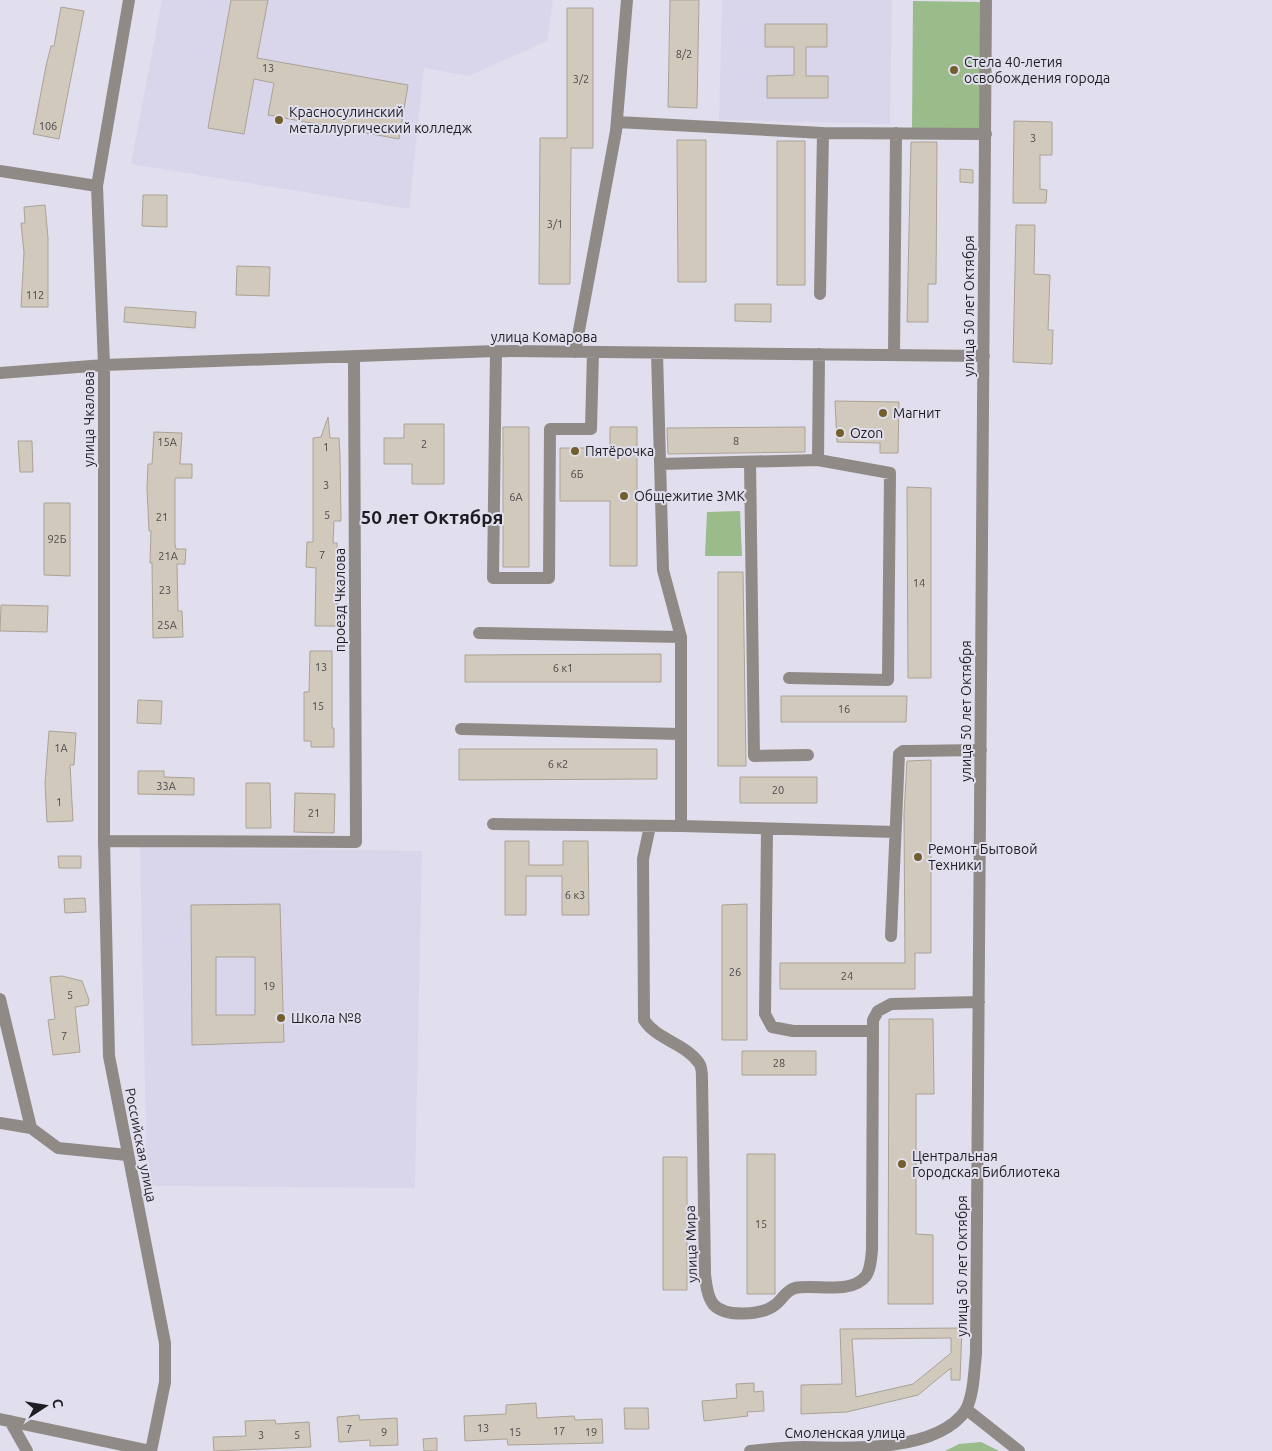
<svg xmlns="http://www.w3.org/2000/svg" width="1272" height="1451" viewBox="0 0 1272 1451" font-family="Ubuntu,sans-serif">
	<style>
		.built { fill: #d9d6ec }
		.green { fill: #9abb8a }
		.building { fill: #d2c9bd; stroke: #aba296; fill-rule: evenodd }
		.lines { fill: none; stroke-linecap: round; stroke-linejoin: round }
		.minor { stroke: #8f8a86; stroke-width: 12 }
		.poi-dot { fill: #735e2d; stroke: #e1dfed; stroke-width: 2 }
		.labels { text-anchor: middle; stroke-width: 4; stroke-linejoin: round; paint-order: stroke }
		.number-label { font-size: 11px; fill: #4b4849 }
		.poi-label { font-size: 14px; fill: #1e1d22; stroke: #e1dfed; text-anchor: start }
		.street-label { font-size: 14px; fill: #1e1d22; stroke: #e1dfed }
		.district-label { font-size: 19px; font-weight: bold; fill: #1e1d22; stroke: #e1dfed }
	</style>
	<rect width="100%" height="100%" fill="#e1dfed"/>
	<path class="built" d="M162,0H553L547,41L469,76L424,68L409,209L131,164Z
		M722,0H892L890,124L719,120Z
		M140,847L422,851L415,1188L147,1186Z"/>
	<path class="green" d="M913,1L981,2L982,132L912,131Z
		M740,511L742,556H705L707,512Z
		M981,1442L999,1451H945L959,1444Z"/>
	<path class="building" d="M231,0H268L257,58L408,85L399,139L268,115L274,83L254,79L244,134L208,128Z
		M670,0H699L697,108L668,107Z
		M61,7L84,11L59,139L33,134L46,66L51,46H54Z
		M567,8H593V148H571L570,284H539L540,138H567Z
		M765,24H827V47H806V76H828V98H767V76L794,75V47H765Z
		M1014,121L1052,122V155H1040V189L1047,190L1046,203H1013Z
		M677,140H706V282H678Z
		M777,141H805V285H777Z
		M911,142H937L936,284H928V322H907Z
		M960,169L973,170V183L960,182Z
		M143,195H167V227L142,226Z
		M45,205L48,238V307H21L24,253L21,223H25L24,207Z
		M1016,225H1035L1034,274L1050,275L1048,330H1053L1052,364L1013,362Z
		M237,266L270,267L269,296L236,295Z
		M735,304H771V322L735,321Z
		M125,307L196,312L195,328L124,322Z
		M835,401L899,402L898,453H880V443L837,442Z
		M328,417L330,438H339L340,455L341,521H334L333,543H337V626H315L316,568L306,567L307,542H313V438L321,437Z
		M404,424H444V484H412V464H384V438H404Z
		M503,427H529V567H503Z
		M610,427H637V566H610V501H560V448H610Z
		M805,427V452L668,454L667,428Z
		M154,432L182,433L180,464H192V478H175V544L176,549H186L185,564H177L178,611H182L183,637L153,638L152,563H150L151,531H149L147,488L148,464H152Z
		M18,441H32L33,472H20Z
		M907,487L931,488V678H908Z
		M44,503H70V576L44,575Z
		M718,572H743L746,766H718Z
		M1,605L48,606L47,632L0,631Z
		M310,651H332V728H334V747H311V741H304V692H309Z
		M661,654V682H465V655Z
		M781,696H907L906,722H781Z
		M138,700L162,701L161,724L137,723Z
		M49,731L76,733L74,765H70L73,821L47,822L45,783Z
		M459,749H657V779L459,780Z
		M931,760V953H915V989H780V963H905L904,814L907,761Z
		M138,771H164V777L194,778V795L138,794Z
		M740,777H817V803H740Z
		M246,783H270L271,828H246Z
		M295,793L335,794L334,833L294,832Z
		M505,841H529V865H563V841H588L589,915H562V876H526V915H505Z
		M58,856H81V868H59Z
		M85,898L86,912L65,913L64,899Z
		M280,904L284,1042L192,1045L191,905ZM216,957H255V1015H216Z
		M747,904V1040H722V905Z
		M62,976L82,981L89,1000L88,1005L75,1007L80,1052L53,1055L48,1020L55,1019L50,977Z
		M889,1019H933L934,1094H916V1234L933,1235V1304H888Z
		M742,1051H816V1075H742Z
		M747,1154H775V1294H747Z
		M663,1157H687V1290H663Z
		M962,1328L960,1380H951V1368L918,1395L847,1412L801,1414V1385L842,1384L840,1329ZM951,1338V1353L913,1384L856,1397L852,1339Z
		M754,1383V1392L763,1391L764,1411L747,1412L748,1416L704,1421L702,1401L737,1398L736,1384Z
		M536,1403L537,1418L574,1416L575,1420L602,1419L603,1443L508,1445L507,1439L465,1441L464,1416L506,1414V1405Z
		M624,1408H648L649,1429H625Z
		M359,1415L360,1420L397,1418L398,1445L370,1446V1440L339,1442L337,1417Z
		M275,1420L276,1424L309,1422L311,1447L214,1451L213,1437L246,1436L245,1421Z
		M437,1438V1451H424L423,1439Z"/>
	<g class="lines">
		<path class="minor" d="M129,0L97,186L104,365V841L109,1056L165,1343V1382L151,1451
			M617,122L823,133L986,134
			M0,171L97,186
			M820,294L823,133
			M496,351L493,578H549L550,429H591L593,352
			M575,352L616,131L627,0
			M657,353L663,570L681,637V826
			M894,355L896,133
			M0,373L104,365L496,351L984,356
			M750,462L754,756L808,755
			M660,464L818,460
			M479,633L681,637
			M789,678L888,680L890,473L818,460L819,354
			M461,729L681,734
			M493,824L681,826L895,832
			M650,826L643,859L644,1020C657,1040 685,1043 699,1063C702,1067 702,1074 702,1079L705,1274C706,1284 707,1296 713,1304C725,1318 762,1315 775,1305C783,1299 785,1291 795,1288C816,1284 851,1295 866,1276C871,1269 871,1258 872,1250L873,1020L878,1011L891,1004L979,1002
			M767,829L765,1014L772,1027L793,1031H872
			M104,841L356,842L354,357
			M891,936L899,754L903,751H909L981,750
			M0,999L31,1128
			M0,1123L31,1128L58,1148L127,1155
			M966,1409L1019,1451
			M0,1419L151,1451
			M10,1421L27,1451
			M750,1451C768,1449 786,1447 804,1447C854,1449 938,1451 966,1410C974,1393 974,1372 976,1354L986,0"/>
	</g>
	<g class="poi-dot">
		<circle cx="954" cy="70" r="5"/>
		<circle cx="279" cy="120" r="5"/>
		<circle cx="883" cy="413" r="5"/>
		<circle cx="840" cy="433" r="5"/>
		<circle cx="575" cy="451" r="5"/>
		<circle cx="624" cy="496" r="5"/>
		<circle cx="918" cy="857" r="5"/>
		<circle cx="281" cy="1018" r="5"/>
		<circle cx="902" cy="1164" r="5"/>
	</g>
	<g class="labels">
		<g class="number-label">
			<text x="684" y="58">8/2</text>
			<text x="268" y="72">13</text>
			<text x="581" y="83">3/2</text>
			<text x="48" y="130">106</text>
			<text x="1033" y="142">3</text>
			<text x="555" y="228">3/1</text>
			<text x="35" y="299">112</text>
			<text x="736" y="445">8</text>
			<text x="167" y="446">15А</text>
			<text x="424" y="448">2</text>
			<text x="326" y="451">1</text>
			<text x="577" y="478">6Б</text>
			<text x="326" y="489">3</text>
			<text x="516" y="501">6А</text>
			<text x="327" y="519">5</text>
			<text x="162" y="521">21</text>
			<text x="57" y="543">92Б</text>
			<text x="322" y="559">7</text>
			<text x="168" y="560">21А</text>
			<text x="919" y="587">14</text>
			<text x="165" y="594">23</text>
			<text x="167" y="629">25А</text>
			<text x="321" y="671">13</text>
			<text x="563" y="672">6 к1</text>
			<text x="318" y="710">15</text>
			<text x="844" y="713">16</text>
			<text x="61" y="752">1А</text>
			<text x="558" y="768">6 к2</text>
			<text x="166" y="790">33А</text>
			<text x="778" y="794">20</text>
			<text x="59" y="806">1</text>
			<text x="314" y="817">21</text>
			<text x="575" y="899">6 к3</text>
			<text x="735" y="976">26</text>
			<text x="847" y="980">24</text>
			<text x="269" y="990">19</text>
			<text x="70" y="999">5</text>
			<text x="64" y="1040">7</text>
			<text x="779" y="1067">28</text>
			<text x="761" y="1228">15</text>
			<text x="483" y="1432">13</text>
			<text x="349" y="1433">7</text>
			<text x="559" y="1435">17</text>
			<text x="384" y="1436">9</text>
			<text x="515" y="1436">15</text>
			<text x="591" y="1436">19</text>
			<text x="261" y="1439">3</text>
			<text x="297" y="1439">5</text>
		</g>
		<g class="poi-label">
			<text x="964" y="67">Стела 40-летия<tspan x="964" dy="16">освобождения города</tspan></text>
			<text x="289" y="117">Красносулинский<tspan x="289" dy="16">металлургический колледж</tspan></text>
			<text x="893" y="418">Магнит</text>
			<text x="850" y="438">Ozon</text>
			<text x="585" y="456">Пятёрочка</text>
			<text x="634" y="501">Общежитие 3МК</text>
			<text x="928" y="854">Ремонт Бытовой<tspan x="928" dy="16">Техники</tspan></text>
			<text x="291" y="1023">Школа №8</text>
			<text x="912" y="1161">Центральная<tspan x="912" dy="16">Городская Библиотека</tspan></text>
		</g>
		<g class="street-label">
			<text transform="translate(969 306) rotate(-90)" y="5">улица 50 лет Октября</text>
			<text x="544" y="342">улица Комарова</text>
			<text transform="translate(89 419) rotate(-90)" y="5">улица Чкалова</text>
			<text transform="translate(340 600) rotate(-90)" y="5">проезд Чкалова</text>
			<text transform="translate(966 711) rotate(-90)" y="5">улица 50 лет Октября</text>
			<text transform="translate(141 1145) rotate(79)" y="5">Российская улица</text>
			<text transform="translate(691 1244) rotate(-92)" y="5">улица Мира</text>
			<text transform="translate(962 1266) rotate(-90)" y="5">улица 50 лет Октября</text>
			<text x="845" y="1438">Смоленская улица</text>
		</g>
		<g class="district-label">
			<text x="432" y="524">50 лет Октября</text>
		</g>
	</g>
	<g transform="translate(45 1406) rotate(78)" stroke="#e1dfed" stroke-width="4" paint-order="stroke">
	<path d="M0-4L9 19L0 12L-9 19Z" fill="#1e1d22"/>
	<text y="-8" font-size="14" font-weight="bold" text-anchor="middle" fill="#1e1d22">С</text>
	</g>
</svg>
